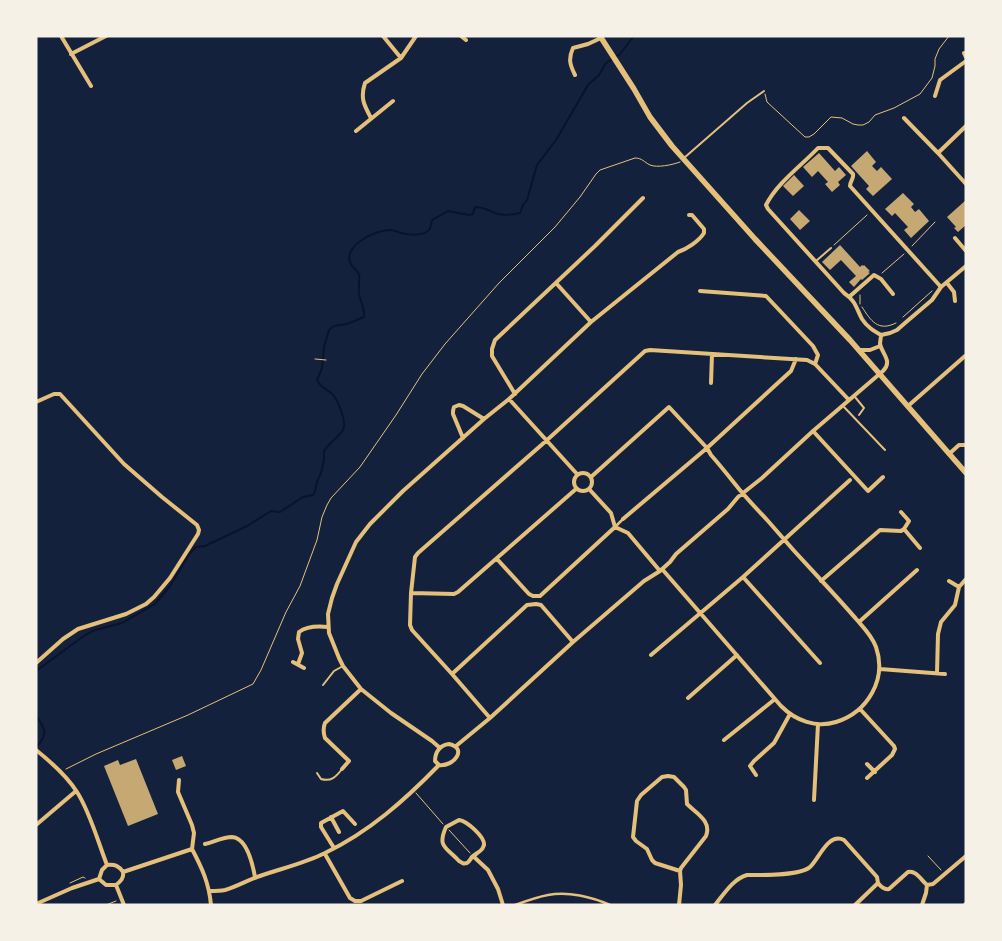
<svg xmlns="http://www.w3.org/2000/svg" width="1002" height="941" viewBox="0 0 1002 941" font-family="Ubuntu,sans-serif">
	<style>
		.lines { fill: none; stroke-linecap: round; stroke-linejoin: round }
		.stream { stroke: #0b132b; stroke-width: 2 }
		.building { fill: #c6a872 }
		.path { stroke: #e5c07b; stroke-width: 1 }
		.service { stroke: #e5c07b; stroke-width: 2 }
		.pedestrian { stroke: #e5c07b; stroke-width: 2.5 }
		.minor { stroke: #e5c07b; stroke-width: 4 }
		.tertiary { stroke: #e5c07b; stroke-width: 4.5 }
		.primary { stroke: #e5c07b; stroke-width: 5.5 }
	</style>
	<rect width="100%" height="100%" fill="#14213d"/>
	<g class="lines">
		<path class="stream" d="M36,671L85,635L95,630L122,623L155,604L170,586L190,553L196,547L205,546L247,526L271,511L280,512L303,497L313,495L315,491L317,482L321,473L324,460V451C329,443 338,438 343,430C347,423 339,403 334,396C329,389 322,390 317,380L322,368L324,347L329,330L334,326L347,324L364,317C365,308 361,303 359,294C358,288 360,281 359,275C358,271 355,269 352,266C344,254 355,244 365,238C372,234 382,230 390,230C395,230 397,232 401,233C409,235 422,236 428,231C431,229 431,224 432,220L448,211L469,215L473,214L475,207C483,207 488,210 495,213C503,216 512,215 520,213L523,205L527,200L537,165L556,140L588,85L599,75L606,63L620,54L634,36
			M36,716C46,729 48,735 36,747"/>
	</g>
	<path class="building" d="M867,151L876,162L872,166L877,171L881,167L892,179L873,196L866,189L869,186L851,166Z
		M819,153L835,171L839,167L846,175L838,182L840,185L832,192L825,184L828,182L818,171L812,177L803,167Z
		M794,175L804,186L793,196L783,186Z
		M903,193L914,204L911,207L915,212L919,209L929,221L911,238L904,230L908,227L895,213L892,216L885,209Z
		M966,200V225L958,232L954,228L956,227L947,217Z
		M799,210L810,221L800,230L790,219Z
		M840,245L860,267L862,265L863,266L864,265L870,271L868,272L870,273L862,280L861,279L854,287L849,282L856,276L841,260L830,270L822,262Z
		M182,756L186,766L176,770L172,760Z
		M136,759L158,814L128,826L104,766L118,760L120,765Z"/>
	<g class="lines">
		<path class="path" d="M765,94L767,102L805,137H809L814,134L831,117L842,118L853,124L858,125H863L869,122L875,115L894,108L920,94L932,78L935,66V59L939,49L949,36
			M834,245L867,215
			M912,246L935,222
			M882,273L904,254
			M860,304V295
			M862,307C871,321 878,332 896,323
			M903,317L932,291
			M315,359L326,360
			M66,769L96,754L188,715L253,684L261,670L286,612L300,586L317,540L322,517L327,505L331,498L360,467L396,415L422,374L445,344L499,283L555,227L580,197L596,174L600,170L635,158C642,158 644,162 650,165C657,168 672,165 680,162
			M416,793L443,824
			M449,830L470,853
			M928,856L941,870
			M70,883L83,877L85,878
			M106,905L116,901"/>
		<path class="service" d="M684,158L747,103L764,91
			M816,261L831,248
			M855,397L864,408L859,415
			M844,407L885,450
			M323,685L334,671L343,666
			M317,773L321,779C331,782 336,777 342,769"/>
		<path class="pedestrian" d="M615,527L623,519
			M515,905C526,901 537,897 548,895C568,891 592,897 610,905"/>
		<path class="minor" d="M61,36L91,86
			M383,36L401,58
			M461,36L466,40
			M964,53L966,57
			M71,54L106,36
			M575,75C570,65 568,59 573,48L588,44L601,38
			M935,96L940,80L966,61
			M371,118C364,105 360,98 365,83L401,58L416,36
			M904,118L938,153L966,184
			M356,131L393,101
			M938,153L966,126
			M955,238L966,251
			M556,283L591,322
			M947,283L954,292L955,301
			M700,291L766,296L813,346L818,355L815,364
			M849,297L874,275L881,279L893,294
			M881,335C874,331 867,327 862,319C856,308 856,301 844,293L768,209L766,205C777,183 801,166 818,148H828L853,174C854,179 850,181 850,186L941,287
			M859,350H870L880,346
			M711,383L712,354
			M515,394L492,356V349L495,340L595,246L643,198
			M509,399L577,474
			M36,402L54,394H60L124,464L162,497L197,525L199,530L198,534L170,578L154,597L146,604L126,614L78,629L63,639L36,663
			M908,406L965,356
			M813,431L868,491L883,477
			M463,438L453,414V411L454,407L459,405L463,406L484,419
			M949,454L959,445H966
			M574 482a9 9 0 1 1 18 0a9 9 0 1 1-18 0Z
			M591,477L669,407L707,448L711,455C719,464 727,474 735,484C745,497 757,509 768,521C785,541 803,561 821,580C833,593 845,606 857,620C864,628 872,636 876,647C887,679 868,712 836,722C816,728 796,721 781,706L662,569
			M589,489L611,513L615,527L628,533L660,571
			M623,519L707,448L791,371L796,359
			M904,529L920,548
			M497,559L529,594L533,596H540L615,527
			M743,577L820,663
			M821,581L880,530L901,531L904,529L909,521L901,512
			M949,581L959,587
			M411,593L454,594L458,592L576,489
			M859,622L917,570
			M651,655L743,577L850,480
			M293,662L304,668
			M298,664L302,653L298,639L299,632C307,626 319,626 328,627
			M880,669L945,674
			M937,673L938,634L941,622L955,605L959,587L966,579
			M452,674L527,605L536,604L541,605L573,642
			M688,698L737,655
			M860,709L894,746L895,749L892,755L867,778
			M490,718L452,674L412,630L410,625L411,593L415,557L418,553L546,441L645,351L650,350L807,360L815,364L849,400
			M724,740L775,699
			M449,744C468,748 454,767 439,765L435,761C435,752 440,745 449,744Z
			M456,746L490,718L573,642L644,581L660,571L670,562L676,554L728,509L738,497L762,478L813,431L883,371C893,361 882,354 880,344C880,342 881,337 881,335L890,333L897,330L905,323L932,300L941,287L966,266
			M440,748L432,741L391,713L361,689L343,666L339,658L329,633L328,614L332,598L337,584L356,542L370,524L403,491L484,419L509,399L591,322L678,252C687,249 699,241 704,233V229L692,215H689
			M36,750C51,762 67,776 77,792C90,812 98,842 107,865
			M867,764L875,772
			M342,769L349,761L325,738C323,732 323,728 325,723L361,689
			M756,775L750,766L754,761L774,743L790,714
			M179,780L178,792L192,825L194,833L192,849
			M814,800L818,724
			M331,817L339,832
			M459,820C467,821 485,837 484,845C483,847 483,848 482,849C480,852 475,854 472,857C471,858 469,862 467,863C463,864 462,863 459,861C446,847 437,847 446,827Z
			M36,825L76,791
			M205,844C213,842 224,837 232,837C247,838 253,866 255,877
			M334,848L321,827V823L343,811L355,824
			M192,849C202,868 209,883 211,905
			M325,854L350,898L355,901H361L402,881
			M473,856L488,870L498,889L503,905
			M123,872L192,849
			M99,879L102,870L107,865C115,864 119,866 123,872
			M99,879L106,885H116C121,881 124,878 123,872
			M878,883C881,887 884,890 889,889L908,872C916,870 921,880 927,885L926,893L922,905
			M116,885L124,905
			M927,885L933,884L966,856
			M210,891C215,891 220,891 225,890C236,887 246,881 257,877C279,869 303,864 325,853C369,832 405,800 439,765
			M36,904L72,888L99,879
			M679,905L681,885L680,871L681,868L706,836C712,821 696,813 687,804L686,790L684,787L674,777L668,776L662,777L641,795L637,801L633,837L636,841L647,849L652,860L655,863L680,871
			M715,905C724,894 733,879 747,875C761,875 800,876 810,867C819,859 828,832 844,840L877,877L878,883
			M855,905L878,883"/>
		<path class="tertiary" d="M965,905L966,904"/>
		<path class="primary" d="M600,36L634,89L650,117L672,146L755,239L850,340L966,473"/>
	</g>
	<rect width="1002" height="941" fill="none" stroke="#f6f1e7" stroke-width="75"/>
</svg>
